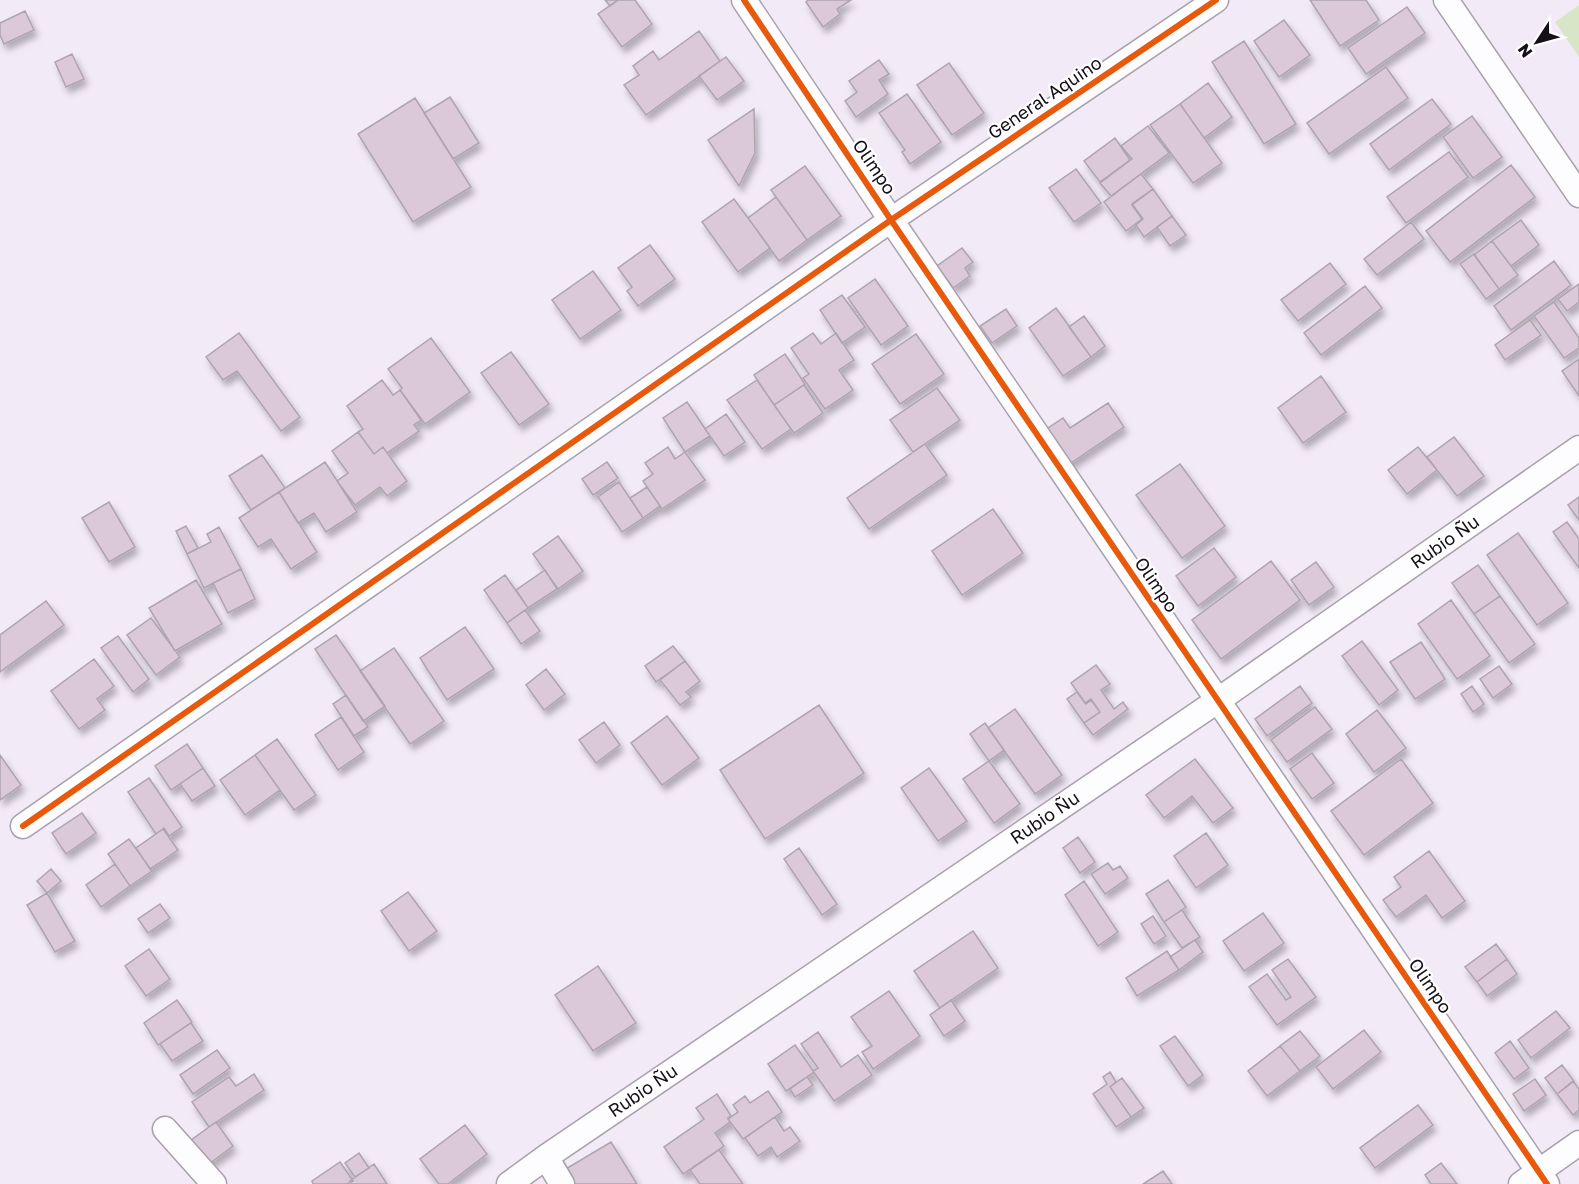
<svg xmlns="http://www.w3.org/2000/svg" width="1579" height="1184" viewBox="0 0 1579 1184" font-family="'Golos Text',sans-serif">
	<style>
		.grass { fill: #d8e6c8 }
		.building { fill: #dbc8d9; stroke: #aea4ae; stroke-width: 1.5; filter: url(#shadow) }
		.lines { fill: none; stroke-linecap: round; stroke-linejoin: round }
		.minor-casing { stroke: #a8a0ab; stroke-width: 27 }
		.minor { stroke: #fdfcfe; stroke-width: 24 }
		.cycleway-casing { stroke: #fff; stroke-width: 10 }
		.cycleway { stroke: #e8590c; stroke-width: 6 }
		.labels { text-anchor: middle; stroke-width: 4.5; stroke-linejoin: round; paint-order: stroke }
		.street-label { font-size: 18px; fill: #150f19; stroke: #fff }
	</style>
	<defs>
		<filter id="shadow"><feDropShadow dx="3.5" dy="6" stdDeviation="3" flood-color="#0004"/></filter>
	</defs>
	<rect width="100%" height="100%" fill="#f3eaf7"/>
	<path class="grass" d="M1579,5V57L1555,22Z"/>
	<path class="building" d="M605,0H618L610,6Z
		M618,0H635L652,24L622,47L598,14Z
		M808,0H851L837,9L840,14L823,27L806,2Z
		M1310,0H1366L1379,20L1340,46Z
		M1407,7L1425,33L1366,74L1348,48Z
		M25,11L34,30L4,44L0,35V23Z
		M1284,20L1310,55L1279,77L1254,41Z
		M699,31L720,61L646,115L624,85L639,75L633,66L653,51L659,60Z
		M1244,41L1296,124L1264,144L1212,62Z
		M72,54L84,79L66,87L55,62Z
		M726,57L744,81L717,100L699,76Z
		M879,60L889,74L879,80L888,94L856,117L845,101L857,92L849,81Z
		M949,63L984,113L952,135L917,85Z
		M1386,67L1408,98L1329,154L1307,123Z
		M1208,83L1232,117L1204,138L1180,104Z
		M907,94L941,142L910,164L902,152L905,150L879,113Z
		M450,97L479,143L453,159L424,113Z
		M415,98L471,187L413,222L358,134Z
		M1432,99L1451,124L1389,170L1370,144Z
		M1180,104L1222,163L1193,183L1150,125Z
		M754,109L755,153L739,186L708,140Z
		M1472,116L1502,157L1473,178L1443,137Z
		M1148,126L1169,153L1111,196L1100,183L1132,159L1121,146Z
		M1115,138L1130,160L1100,182L1084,161Z
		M1449,152L1468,177L1406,223L1387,197Z
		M1511,165L1535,197L1450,262L1426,231Z
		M805,166L841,216L807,240L771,190Z
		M1076,169L1101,203L1074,222L1049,188Z
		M1141,174L1153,189L1132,205L1142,219L1126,231L1104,202Z
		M1153,189L1172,216L1144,237L1136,225L1143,219L1132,204Z
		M776,197L807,240L779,261L748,218Z
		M734,199L770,248L738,272L702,222Z
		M1172,216L1186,235L1170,246L1157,227Z
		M1521,220L1539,245L1511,266L1492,241Z
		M1411,222L1424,239L1377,275L1364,259Z
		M1492,241L1518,275L1499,289L1474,255Z
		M650,245L675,279L638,306L627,291L632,287L618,268Z
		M962,248L973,262L965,268L970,276L953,288L937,266Z
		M1474,254L1499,289L1486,299L1460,264Z
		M1554,261L1571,285L1511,330L1494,306Z
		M1330,263L1346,284L1298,321L1281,300Z
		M593,271L621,310L580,339L552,300Z
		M875,279L908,326L881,345L848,298Z
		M1579,284V302L1567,311L1558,299Z
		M1365,286L1382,308L1321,355L1304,333Z
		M842,295L865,327L842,343L820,310Z
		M1554,302L1579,338V348L1564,358L1534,316Z
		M1056,308L1091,357L1063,376L1029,328Z
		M1006,309L1017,326L992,343L980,326Z
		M1084,316L1105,346L1091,357L1069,327Z
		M1530,320L1541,335L1505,360L1495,345Z
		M239,333L300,417L281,431L237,371L223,380L206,357Z
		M813,333L821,344L836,333L854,360L839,370L853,390L825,409L803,378L809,374L791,348Z
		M916,334L944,374L900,404L872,364Z
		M431,338L470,392L425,424L400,390L402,388L388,369Z
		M511,352L549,404L519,425L481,373Z
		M785,354L805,384L774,405L754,375Z
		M1579,359V396L1562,371Z
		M1321,376L1346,412L1303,443L1278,408Z
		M382,380L393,395L400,390L421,420L414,425L419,431L387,453L383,447L374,454L358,432L363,429L347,406Z
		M757,380L791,429L762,449L727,400Z
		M804,385L823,413L794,433L774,405Z
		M937,388L960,420L913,452L890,420Z
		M687,402L710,436L685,452L663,418Z
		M1108,403L1124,427L1068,465L1045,430L1063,418L1070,428Z
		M726,414L745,442L724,456L705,429Z
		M358,432L374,454L383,447L407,481L387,496L380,487L355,505L337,481L348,473L332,451Z
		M1454,437L1484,476L1457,496L1427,457Z
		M925,444L947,475L869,529L847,498Z
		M668,447L675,459L685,452L705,480L662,509L643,481L653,474L645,463Z
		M1418,447L1437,470L1407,494L1388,470Z
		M262,455L285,488L251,510L229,476Z
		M325,462L357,512L326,532L314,513L298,523L279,492Z
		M607,462L618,478L593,495L582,479Z
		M1180,464L1225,526L1182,558L1136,495Z
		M619,482L643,518L622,532L598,497Z
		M647,487L660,506L643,518L630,498Z
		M279,492L317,552L291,569L271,539L258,547L239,518Z
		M1579,497V520L1568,505Z
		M109,502L135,547L109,562L82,518Z
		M993,509L1023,553L962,595L932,551Z
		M1567,522L1579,539V568L1553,532Z
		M186,526L198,548L187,554L176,531Z
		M219,527L241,569L204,588L187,554L211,542L207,534Z
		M1518,533L1568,603L1537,625L1487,555Z
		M558,536L583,571L558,589L533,554Z
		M1214,548L1236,577L1198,606L1176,576Z
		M1271,561L1300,600L1221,659L1192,620Z
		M1316,562L1334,587L1309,605L1291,580Z
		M1478,565L1500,596L1474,614L1452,583Z
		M241,569L255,599L228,613L213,583Z
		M545,570L557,589L528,608L516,590Z
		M505,575L528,608L507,623L484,590Z
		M196,580L222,624L175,651L149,608Z
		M1500,596L1535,644L1509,663L1474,614Z
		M1451,600L1490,656L1457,679L1418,624Z
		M46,601L64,625L0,672V635Z
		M525,610L540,631L521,644L507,623Z
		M151,618L180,657L156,675L127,635Z
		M465,627L494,669L447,700L420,658Z
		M336,635L385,706L363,721L315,649Z
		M118,636L149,679L133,692L101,648Z
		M1362,641L1398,690L1379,705L1342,656Z
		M1421,642L1445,679L1415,699L1390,662Z
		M673,646L685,661L656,682L645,666Z
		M394,648L444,721L410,744L360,671Z
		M94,659L114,686L97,699L105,710L79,729L51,691Z
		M685,661L700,681L686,692L691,697L680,705L660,680Z
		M1096,665L1110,684L1101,690L1114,709L1123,702L1128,709L1093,735L1084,723L1100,712L1091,700L1086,704L1071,683Z
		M1499,666L1512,684L1493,698L1480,679Z
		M546,669L565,694L544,710L526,685Z
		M1300,686L1312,703L1267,736L1255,719Z
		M1472,686L1484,704L1473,712L1461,694Z
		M1077,692L1085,703L1091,699L1100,712L1084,723L1067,699Z
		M346,695L368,727L354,736L333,704Z
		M819,705L864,773L765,839L720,770Z
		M1315,707L1332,729L1287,762L1271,740Z
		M1015,709L1062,775L1035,794L988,728Z
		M1377,710L1406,748L1374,772L1346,734Z
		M667,716L699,758L662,785L631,743Z
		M341,717L364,752L338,770L315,735Z
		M604,722L620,745L596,763L579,740Z
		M985,723L1004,750L989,761L970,734Z
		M277,739L316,795L294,810L255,755Z
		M187,744L203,768L171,790L155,766Z
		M1312,753L1334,783L1312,799L1290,769Z
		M0,755L21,785L0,800Z
		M255,755L280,790L245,815L220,780Z
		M1195,759L1233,808L1213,823L1192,796L1164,818L1146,795Z
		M1401,759L1433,803L1364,855L1331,811Z
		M989,761L1020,804L994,823L963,779Z
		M203,768L215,786L192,801L180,784Z
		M929,768L967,821L938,841L901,788Z
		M149,778L182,827L169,836L164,828L156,834L128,792Z
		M82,813L96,833L66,854L52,833Z
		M163,829L178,850L150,869L136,848Z
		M1206,833L1228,865L1196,888L1174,856Z
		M1078,837L1095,862L1080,873L1063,848Z
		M129,839L152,871L130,886L108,854Z
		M799,848L837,904L822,915L784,859Z
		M1429,851L1465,901L1442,918L1426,895L1396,917L1383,900L1401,887L1394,877Z
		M1108,863L1113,870L1120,866L1128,878L1105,894L1091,874Z
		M115,864L130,886L101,907L86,885Z
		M51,869L61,881L47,893L37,881Z
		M1168,880L1186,907L1164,922L1146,894Z
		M1084,881L1118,932L1098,946L1065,895Z
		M408,892L437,931L409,951L381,911Z
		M47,893L75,941L55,952L27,905Z
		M160,904L170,918L148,933L138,919Z
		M1182,910L1200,937L1182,948L1164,922Z
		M1263,913L1284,943L1244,971L1223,941Z
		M1153,916L1166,936L1154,944L1141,924Z
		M973,931L998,968L940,1008L914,971Z
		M1195,940L1203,952L1179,970L1170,957Z
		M1496,944L1507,959L1477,982L1465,967Z
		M149,949L170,979L146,996L125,966Z
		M1167,951L1179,970L1137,996L1126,978Z
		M1288,959L1316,997L1277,1025L1249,987L1267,974L1286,1000L1291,997L1272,970Z
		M1507,959L1517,974L1487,996L1477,982Z
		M598,966L636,1023L593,1051L555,995Z
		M889,991L920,1036L873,1069L862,1052L872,1046L851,1017Z
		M177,1000L192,1022L158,1045L144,1023Z
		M951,1000L965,1021L944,1036L930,1015Z
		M1556,1011L1570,1028L1531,1058L1518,1040Z
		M191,1023L203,1041L172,1061L160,1044Z
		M1364,1030L1381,1052L1333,1089L1316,1067Z
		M1300,1031L1320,1056L1300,1071L1280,1046Z
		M818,1032L841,1067L858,1055L872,1075L834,1101L813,1071L818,1068L801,1044Z
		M1175,1036L1203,1075L1188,1086L1160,1046Z
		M1510,1041L1529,1068L1514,1079L1495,1053Z
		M795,1045L814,1072L786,1091L768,1064Z
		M1280,1046L1300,1071L1267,1096L1248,1071Z
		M217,1050L230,1068L193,1094L180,1075Z
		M1562,1065L1574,1081L1557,1094L1545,1078Z
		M1110,1072L1116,1082L1110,1087L1131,1117L1116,1127L1093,1094L1107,1084L1103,1077Z
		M254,1074L264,1090L209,1127L192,1102L229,1077L236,1086Z
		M807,1077L813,1085L795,1097L790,1089Z
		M1122,1078L1144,1108L1131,1117L1110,1087Z
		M1535,1079L1546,1095L1524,1111L1513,1094Z
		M1573,1081L1579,1089V1110L1573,1115L1557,1094Z
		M768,1091L782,1112L743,1139L728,1119L738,1112L733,1105L745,1096L750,1103Z
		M717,1094L731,1116L728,1118L730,1122L715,1133L724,1146L683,1174L664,1147L704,1119L696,1108Z
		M1418,1105L1433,1125L1375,1168L1360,1148Z
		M775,1117L784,1131L790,1127L800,1141L777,1157L771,1147L758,1156L745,1138Z
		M216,1122L233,1146L205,1167L187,1143Z
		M465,1125L487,1154L448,1184H439L420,1159Z
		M611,1142L637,1184H573L564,1170Z
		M719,1150L743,1184H700L690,1170Z
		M359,1153L369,1168L355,1177L345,1163Z
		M340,1162L353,1181L347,1184H313L312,1181Z
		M1441,1163L1457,1184H1431L1425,1175Z
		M374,1164L387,1184H352L350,1181Z
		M1163,1171L1172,1184H1143Z"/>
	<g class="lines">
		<defs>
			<path id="minor" d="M744,0L891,220L1547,1184
				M1446,0L1579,195
				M23,826L891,220L1216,0
				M165,1129L214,1184
				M546,1157L562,1184
				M509,1184L546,1157L1217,701L1579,448
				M1521,1184L1579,1143"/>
		</defs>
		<use href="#minor" class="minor-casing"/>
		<use href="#minor" class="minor"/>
		<defs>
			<path id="cycleway" d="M744,0L891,220L1547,1184
				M23,826L891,220L1216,0"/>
		</defs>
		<use href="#cycleway" class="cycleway-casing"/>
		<use href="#cycleway" class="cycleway"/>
	</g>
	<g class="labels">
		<g class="street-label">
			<text transform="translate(1045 98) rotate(-34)" y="6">General Aquino</text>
			<text transform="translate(874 167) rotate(56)" y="6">Olimpo</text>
			<text transform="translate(1445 542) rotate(-35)" y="6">Rubio Ñu</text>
			<text transform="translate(1156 585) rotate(56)" y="6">Olimpo</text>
			<text transform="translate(1045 818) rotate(-34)" y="6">Rubio Ñu</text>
			<text transform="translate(1430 986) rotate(56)" y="6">Olimpo</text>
			<text transform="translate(643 1091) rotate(-34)" y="6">Rubio Ñu</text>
		</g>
	</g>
	<g transform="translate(1537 42) rotate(234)" stroke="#ffffff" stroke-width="4.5" paint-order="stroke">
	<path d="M0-4.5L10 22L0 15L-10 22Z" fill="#150f19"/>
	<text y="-9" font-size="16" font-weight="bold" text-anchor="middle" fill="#150f19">N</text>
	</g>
</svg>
